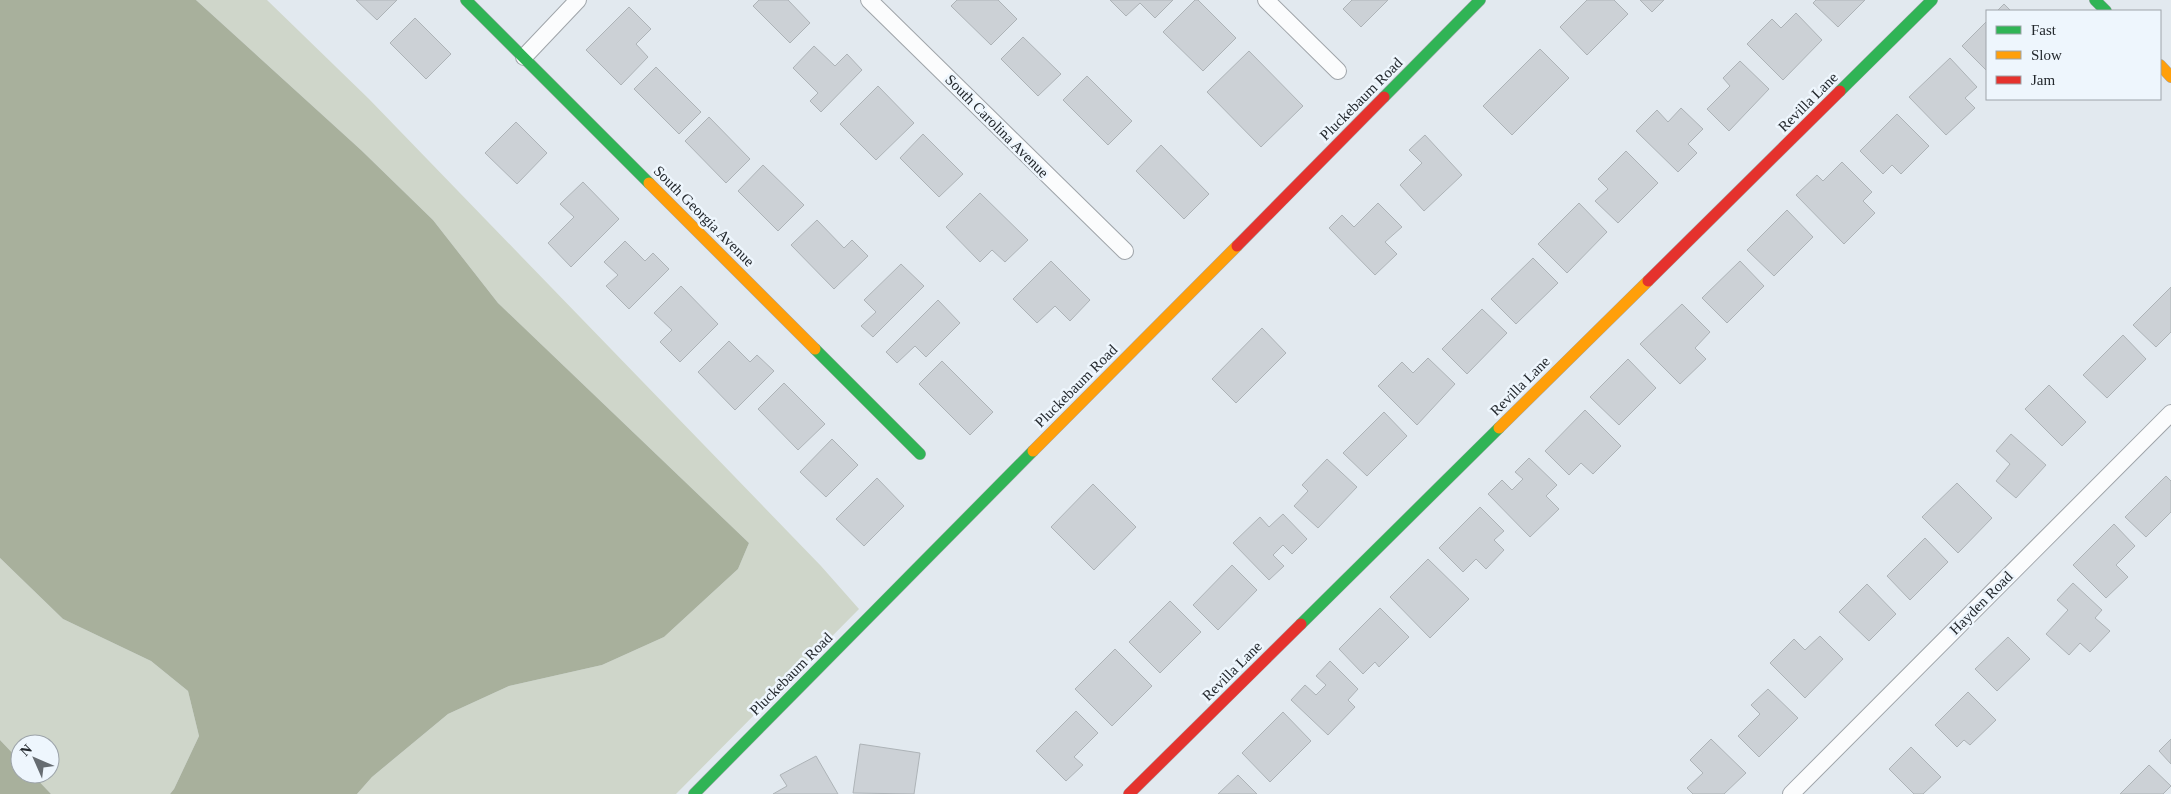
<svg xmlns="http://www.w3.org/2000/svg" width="2171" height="794" viewBox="0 0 2171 794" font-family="Georgia,serif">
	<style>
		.green { fill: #cfd6ca }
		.water { fill: #a8b09c }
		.building { fill: #ccd1d6; stroke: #adb3b7 }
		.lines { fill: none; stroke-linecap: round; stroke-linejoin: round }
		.street-casing { stroke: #9fa4a9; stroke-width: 18 }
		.fast-casing { stroke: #9fa4a9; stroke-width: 12 }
		.slow-casing { stroke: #9fa4a9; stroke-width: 12 }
		.jam-casing { stroke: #9fa4a9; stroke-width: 12 }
		.street { stroke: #fbfcfd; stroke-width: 16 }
		.fast { stroke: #30b455; stroke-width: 11 }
		.slow { stroke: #ff9f0a; stroke-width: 11 }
		.jam { stroke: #e5322d; stroke-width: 11 }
		.labels { text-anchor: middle; stroke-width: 5; stroke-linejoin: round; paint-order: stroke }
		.street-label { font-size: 15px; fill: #23282d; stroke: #eef6fd }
	</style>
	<rect width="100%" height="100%" fill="#e2e9ef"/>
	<path class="green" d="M196,0H267L369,99L821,566L859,609L676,794H357L372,777L448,714L509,686L602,665L664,637L738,569L749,543L498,303L433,220L361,150Z
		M0,558L63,619L151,661L188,691L199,736L174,789L170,794H51L32,774H50V744H20V761L0,740Z"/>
	<path class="water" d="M0,0H196L361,150L433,220L498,303L749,543L738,569L664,637L602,665L509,686L448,714L372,777L357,794H170L174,789L199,736L188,691L151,661L63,619L0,558Z
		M0,740L20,761V774H32L51,794H0Z"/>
	<path class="building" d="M356,0H397L377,20Z
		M759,0H788L810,23L790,43L753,6Z
		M957,0H998L1017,19L991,45L951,6Z
		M1110,0H1173L1155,18L1140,3L1126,16Z
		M1195,0H1198L1236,38L1203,71L1163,32Z
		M1352,0H1388L1361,27L1343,9Z
		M1587,0H1614L1628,14L1587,55L1560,27Z
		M1640,0H1664L1652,12Z
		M1816,0H1865L1838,27L1813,3Z
		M2004,4L2011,11H1997Z
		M629,7L651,29L636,44L648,57L621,85L586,50Z
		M1796,13L1822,40L1783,80L1747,44L1772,19L1781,28Z
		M415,18L451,54L426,79L390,43Z
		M1987,21V71L1962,46Z
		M1023,37L1061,74L1038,96L1001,59Z
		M814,46L835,66L847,54L862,70L821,112L810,101L818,93L793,68Z
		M1540,49L1569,78L1512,135L1483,106Z
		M1249,51L1303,106L1261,147L1207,92Z
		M1950,58L1977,87L1965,98L1975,108L1946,135L1909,97Z
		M1740,61L1769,89L1729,131L1707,109L1730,86L1723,78Z
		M656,67L701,112L679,134L634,89Z
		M1087,76L1132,121L1108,145L1063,100Z
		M878,86L914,123L876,160L840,124Z
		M1681,108L1703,129L1688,144L1697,153L1678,172L1636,131L1657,110L1668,122Z
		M1897,114L1929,146L1901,174L1892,165L1883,174L1860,151Z
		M709,117L750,159L726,183L685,141Z
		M516,122L547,153L517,184L485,153Z
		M923,134L963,174L939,197L900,158Z
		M1425,135L1462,175L1424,211L1400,185L1422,163L1409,150Z
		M1161,145L1209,194L1184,219L1136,171Z
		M1626,151L1658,183L1618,223L1595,201L1608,189L1598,179Z
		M1842,162L1872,192L1863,201L1875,213L1844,244L1796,195L1817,175L1823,181Z
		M763,165L804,205L778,231L738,191Z
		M583,182L619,219L571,267L548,243L574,217L560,204Z
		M980,193L1028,240L1005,262L992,250L980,262L946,227Z
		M1378,203L1402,227L1385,242L1397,254L1375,275L1329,228L1342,215L1354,227Z
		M1579,203L1607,232L1567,273L1538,244Z
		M1787,210L1813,237L1774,276L1747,250Z
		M817,220L844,248L852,240L868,256L834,289L791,245Z
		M625,241L645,261L653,253L669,269L629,309L606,286L618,275L604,262Z
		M1533,258L1558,283L1516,324L1491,299Z
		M1051,261L1090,300L1070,321L1055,306L1037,323L1013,299Z
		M1740,261L1764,286L1727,323L1702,298Z
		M901,264L924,286L873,337L861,326L876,312L864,300Z
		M681,286L718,324L680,362L660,342L672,330L654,313Z
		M2171,287V332L2156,347L2133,325Z
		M938,300L960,323L926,357L915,346L897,363L886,352Z
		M1682,304L1710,332L1695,348L1706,359L1680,384L1640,344Z
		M1482,309L1507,333L1467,374L1442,349Z
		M1262,328L1286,353L1236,403L1212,379Z
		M2123,335L2146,359L2107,398L2083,375Z
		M729,341L750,362L757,355L774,371L735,410L698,372Z
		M1428,358L1455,384L1417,425L1378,386L1402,362L1413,373Z
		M1628,359L1656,388L1619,425L1590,397Z
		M942,361L993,412L970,435L919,384Z
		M784,383L825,424L798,450L758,409Z
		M2049,385L2086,422L2062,446L2025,409Z
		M1585,410L1621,446L1593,474L1581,463L1569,475L1545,451Z
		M1384,412L1407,436L1367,476L1343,453Z
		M2011,434L2046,465L2016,498L1996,481L2010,464L1996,451Z
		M832,439L858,465L826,497L800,472Z
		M1529,458L1557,485L1546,496L1559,509L1530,537L1488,494L1502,480L1512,490L1523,479L1515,472Z
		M1327,459L1357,487L1318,528L1294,506L1308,491L1302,485Z
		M2166,476L2171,481V512L2146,537L2125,517Z
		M877,478L904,506L864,546L836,519Z
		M1957,483L1992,518L1958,553L1922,517Z
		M1093,484L1136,527L1094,570L1051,527Z
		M1480,507L1504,531L1494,540L1504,550L1486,569L1476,559L1463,572L1439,548Z
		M1283,514L1307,539L1292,554L1283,545L1273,555L1284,566L1269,580L1233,543L1260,517L1269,527Z
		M2114,524L2135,546L2116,565L2128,577L2106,598L2073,565Z
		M1925,538L1948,562L1910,600L1887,576Z
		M1428,559L1469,599L1430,638L1390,597Z
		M1232,565L1257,590L1218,630L1193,605Z
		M2073,583L2102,610L2095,618L2110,631L2090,652L2080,643L2069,655L2046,634L2068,610L2057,600Z
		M1867,584L1896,614L1869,641L1839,612Z
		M1170,601L1201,632L1160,673L1129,642Z
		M1380,608L1409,637L1379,667L1375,662L1363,674L1339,649Z
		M1820,636L1843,659L1805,698L1770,663L1794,639L1805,650Z
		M2008,637L2030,659L1997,691L1975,669Z
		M1115,649L1152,686L1112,726L1075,689Z
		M1330,661L1358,689L1348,700L1355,707L1328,735L1291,700L1305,685L1316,695L1326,685L1316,676Z
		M1768,689L1798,718L1759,757L1738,736L1760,714L1751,705Z
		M1968,692L1996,720L1970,745L1964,740L1957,747L1935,725Z
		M1076,711L1098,733L1074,757L1083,765L1066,781L1036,751Z
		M1283,712L1311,741L1270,782L1242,753Z
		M1711,739L1746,773L1724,794H1693L1687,788L1703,773L1690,760Z
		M2171,739V764L2159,751Z
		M860,744L920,753L914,794L853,793Z
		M1911,747L1941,777L1923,794H1914L1889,769Z
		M816,756L838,794H773L787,786L780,775Z
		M2149,765L2171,786L2163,794H2120Z
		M1238,775L1257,794H1218Z"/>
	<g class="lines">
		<defs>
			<path id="street" d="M869,0L1125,251
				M1266,0L1338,71
				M524,57L578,0
				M1791,794L2171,413"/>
			<path id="fast" d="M466,0L649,183
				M2095,0L2106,11
				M1840,91L1932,0
				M1384,97L1480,0
				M815,349L920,454
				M1301,624L1499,428
				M694,794L1033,451"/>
			<path id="slow" d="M2160,65L2171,77
				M649,183L815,349
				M1499,428L1648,281
				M1033,451L1237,246"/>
			<path id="jam" d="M1237,246L1384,97
				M1648,281L1840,91
				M1129,794L1301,624"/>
		</defs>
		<use href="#street" class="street-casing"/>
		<use href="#fast" class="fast-casing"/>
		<use href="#slow" class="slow-casing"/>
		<use href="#jam" class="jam-casing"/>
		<use href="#street" class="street"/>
		<use href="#fast" class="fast"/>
		<use href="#slow" class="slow"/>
		<use href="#jam" class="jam"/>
	</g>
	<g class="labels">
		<g class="street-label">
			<text transform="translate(1361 99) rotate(-45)" y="5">Pluckebaum Road</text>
			<text transform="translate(1808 102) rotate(-45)" y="5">Revilla Lane</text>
			<text transform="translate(997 126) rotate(45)" y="5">South Carolina Avenue</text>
			<text transform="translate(704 216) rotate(45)" y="5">South Georgia Avenue</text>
			<text transform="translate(1076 386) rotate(-45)" y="5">Pluckebaum Road</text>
			<text transform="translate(1520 386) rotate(-45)" y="5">Revilla Lane</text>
			<text transform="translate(1981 603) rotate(-45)" y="5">Hayden Road</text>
			<text transform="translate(1232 671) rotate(-45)" y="5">Revilla Lane</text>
			<text transform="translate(791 674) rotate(-45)" y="5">Pluckebaum Road</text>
		</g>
	</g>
	<rect x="1986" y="10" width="175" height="90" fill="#eef6fd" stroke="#9da4aa"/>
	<rect x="1996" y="26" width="25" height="8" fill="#30b455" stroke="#9da4aa"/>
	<text x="2031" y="35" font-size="15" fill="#23282d">Fast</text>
	<rect x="1996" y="51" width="25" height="8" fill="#ff9f0a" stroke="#9da4aa"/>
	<text x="2031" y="60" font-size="15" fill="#23282d">Slow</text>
	<rect x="1996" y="76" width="25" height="8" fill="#e5322d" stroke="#9da4aa"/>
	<text x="2031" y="85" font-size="15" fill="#23282d">Jam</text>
	<g transform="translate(35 759) rotate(315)"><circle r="24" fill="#eef6fd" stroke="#9da4aa"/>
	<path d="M0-4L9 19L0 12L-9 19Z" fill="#666c71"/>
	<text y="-8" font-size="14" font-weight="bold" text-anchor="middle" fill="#23282d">N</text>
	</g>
</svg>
